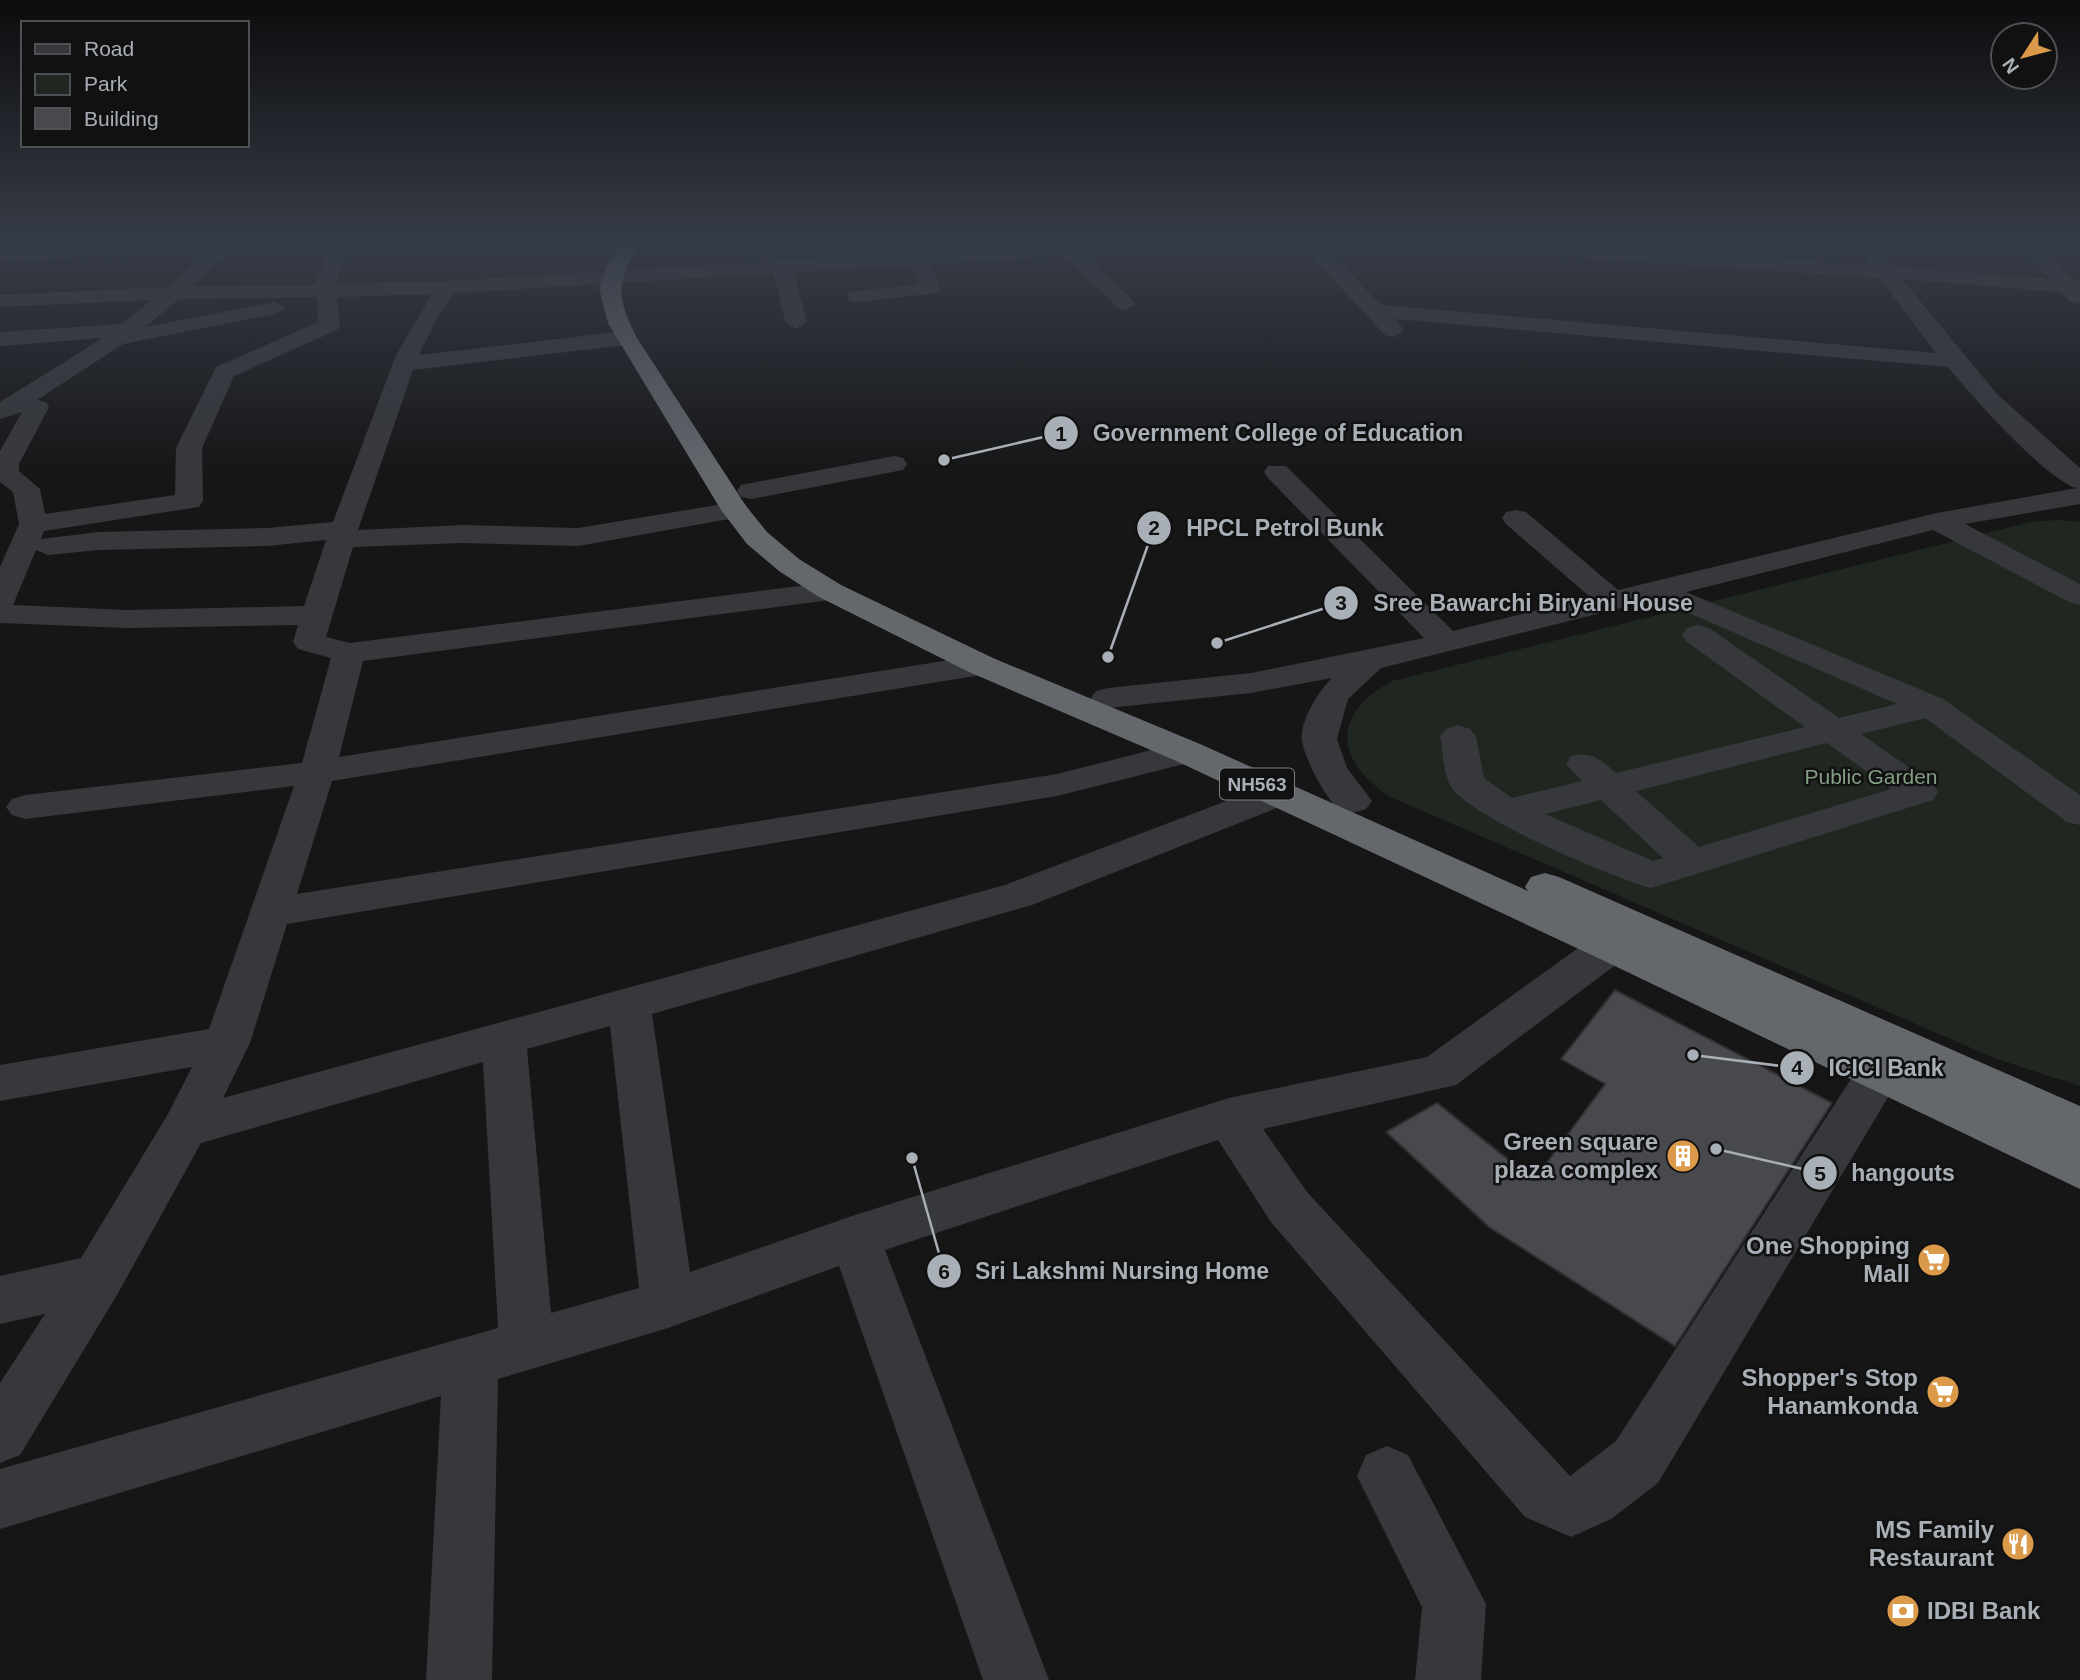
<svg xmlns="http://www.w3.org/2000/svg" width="2080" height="1680" viewBox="0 0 2080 1680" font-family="Helvetica,sans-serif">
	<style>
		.green { fill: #202720 }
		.building { fill: #48494c; stroke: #303033; stroke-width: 2 }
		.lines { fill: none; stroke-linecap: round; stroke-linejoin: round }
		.minor { fill: #37383c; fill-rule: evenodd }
		.highway { fill: #64676c; fill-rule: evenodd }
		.labels { text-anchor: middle; stroke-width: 5; stroke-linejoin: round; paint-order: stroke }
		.shield { fill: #111112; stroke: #7b8085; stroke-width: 2 }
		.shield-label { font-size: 19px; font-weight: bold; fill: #a9afb6 }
		.park-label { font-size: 21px; fill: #849e83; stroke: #111112 }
		.near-poi-label { font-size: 24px; font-weight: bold; fill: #a9afb6; stroke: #111112; text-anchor: end }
		.leader { fill: none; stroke: #a9afb6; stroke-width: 2.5 }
		.callout-dot { fill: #a9afb6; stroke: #111112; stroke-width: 2.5 }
		.mark-label { font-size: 21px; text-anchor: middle; font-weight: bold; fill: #111 }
		.callout-label { font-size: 23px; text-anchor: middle; font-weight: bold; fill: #a9afb6; stroke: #111112; stroke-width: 5; stroke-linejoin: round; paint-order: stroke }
	</style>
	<rect width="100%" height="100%" fill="#161617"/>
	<path class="green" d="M2057,520L2080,522V1086L1997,1059L1390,797C1334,759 1331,715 1392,681L2031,522Z"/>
	<path class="building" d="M1615,990L1832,1103L1675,1346L1489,1227L1386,1132L1437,1103L1534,1180L1605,1084L1561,1059Z"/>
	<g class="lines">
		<path class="minor" d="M219,240H239L193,286L315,285L328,255L340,240H359L347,256L335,284L448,281L1129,240H1506L1871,265L1854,240H1873L1893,267L2050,279L2017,240H2037L2073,280L2080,281V304L2071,302L2061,292L1902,279L1997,394L2080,468V504L1965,524L2080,584V605L2069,602L1933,530L1686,592L1943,699L2080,795V825L2067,822L1925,718L1861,734L1933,784L1938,792L1933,800L1651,888C1611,877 1474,819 1452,788C1443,775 1443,751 1440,736L1446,729L1458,725L1470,729L1476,736L1484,778L1512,798L1582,781L1566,764L1571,756C1592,751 1601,760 1616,773L1805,727L1687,642L1682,635L1687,628L1698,625L1709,628L1839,718L1897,704L1657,599L1381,668L1348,699L1337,739L1347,768L1372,801L1366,809C1358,812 1347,815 1339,809C1325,798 1305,759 1302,741C1299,722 1319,690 1332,678L1251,693L1108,708L1096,705L1091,698L1096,691L1108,688L1251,673L1424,638L1268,478L1264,472L1268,466H1286L1453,631L1590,597L1506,524L1502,518L1506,512L1516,510L1526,512L1618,590L1937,513L2077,488C2047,481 1970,394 1948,367L1395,319L1404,330L1393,337L1385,335L1304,248L1179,249L1085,254L1132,300L1136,304L1125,310L1118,308L1064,256L930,264L941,289L938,293L856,302L849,300L846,296L849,292L919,284L910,265L794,272L807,322L796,329L785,322L774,273L454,293L436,320L419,355L626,331L637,338L626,345L413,370L358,530L463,525L578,528L735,502L745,504L749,510L745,516L735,518L578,546L463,543L353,547L326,637L350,643L830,582L841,585L845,591L841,597L830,600L363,661L339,757L981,655L993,658L997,665L993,672L981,675L332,781L297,894L1057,774L1187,741L1200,744L1205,752L1200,760L1057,796L287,924L250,1043L223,1098L1005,885L1266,786L1279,782L1292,786L1298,794L1292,802L1032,905L652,1014L690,1272L855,1215L1229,1098L1427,1057L1596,935L1611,931L1626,935L1632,946L1626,957L1456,1085L1263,1129L1307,1192L1570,1476L1616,1441L1864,1059L1880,1054L1896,1059L1903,1072L1658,1483L1611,1519L1571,1537L1525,1517L1271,1222L1218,1140L885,1250L1049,1680H983L839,1266L668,1328L498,1379L492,1680H426L441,1396L0,1529V1469L498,1328L483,1062L201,1143L117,1295L20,1455L0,1463V1383L45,1314L0,1324V1276L81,1258L168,1114L192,1067L0,1101V1065L209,1029L294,786L25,819L12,815L6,807L12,799L25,795L302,763L331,658L298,649L293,642L298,625L128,628L0,623V567L19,524L13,492L0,482V451L22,412L0,419V402L103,338L0,346V332L121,324L152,300L0,307V295L168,287L204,254L0,260V248ZM1326,248H1436L1880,278L1936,353L1381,305ZM432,294L396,355L333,522L267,528L99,532L41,539L44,531L199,507L203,501L202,448L234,376L337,330L340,325L337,297ZM317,297L318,322L216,367L176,448L175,495L45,514L40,489L19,471V464L49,407L46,402L37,400L123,344L275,314L286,308L275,302L145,327L179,299ZM326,540L304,606L128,610L13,605L36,550L48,555L99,550L267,546ZM1827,743L1891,789L1699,847L1636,791ZM1601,800L1663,858L1653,861L1545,814ZM610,1026L639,1288L551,1313L527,1049Z
			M894,456L903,458L907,464L903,470L751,499L741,497L737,491L741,485L751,483Z
			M1387,1446L1408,1455L1486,1604L1481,1680H1415L1422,1607L1357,1476L1366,1455Z"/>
		<path class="highway" d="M624,240H643C616,280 615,295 637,338L746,506L767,532L799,559L841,585L993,658L1200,744L1528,891L1525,887L1531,877L1545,873L1559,877L2080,1106V1189L1596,957L1174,760L969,672L819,597L779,571L747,544L721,510L608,323L599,288L607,266Z"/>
	</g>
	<linearGradient id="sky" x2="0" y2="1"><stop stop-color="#0c0c0d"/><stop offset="0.51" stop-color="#363c47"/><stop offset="1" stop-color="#363c47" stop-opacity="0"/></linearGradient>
	<rect width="2080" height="475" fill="url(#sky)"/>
	<defs>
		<symbol id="building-disc" viewBox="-11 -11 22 22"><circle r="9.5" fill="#db994a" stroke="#111112"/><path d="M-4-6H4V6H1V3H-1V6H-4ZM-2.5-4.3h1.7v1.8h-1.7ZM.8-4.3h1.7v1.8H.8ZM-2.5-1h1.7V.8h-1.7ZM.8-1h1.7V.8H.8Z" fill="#fff"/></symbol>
		<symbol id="supermarket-disc" viewBox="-11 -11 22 22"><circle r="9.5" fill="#db994a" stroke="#111112"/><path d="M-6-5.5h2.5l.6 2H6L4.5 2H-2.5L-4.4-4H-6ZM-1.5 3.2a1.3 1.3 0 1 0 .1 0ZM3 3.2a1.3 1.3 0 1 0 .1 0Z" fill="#fff"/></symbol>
		<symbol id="restaurant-disc" viewBox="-11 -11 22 22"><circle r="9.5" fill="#db994a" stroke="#111112"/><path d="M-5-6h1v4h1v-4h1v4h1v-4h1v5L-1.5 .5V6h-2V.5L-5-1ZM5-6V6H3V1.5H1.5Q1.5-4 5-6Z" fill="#fff"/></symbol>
		<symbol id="bank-disc" viewBox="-11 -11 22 22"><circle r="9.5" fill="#db994a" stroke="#111112"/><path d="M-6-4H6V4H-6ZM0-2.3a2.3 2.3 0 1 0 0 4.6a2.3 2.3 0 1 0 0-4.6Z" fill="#fff"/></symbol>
	</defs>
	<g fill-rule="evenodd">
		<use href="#building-disc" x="1664" y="1137" width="38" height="38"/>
		<use href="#supermarket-disc" x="1915" y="1241" width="38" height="38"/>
		<use href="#supermarket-disc" x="1924" y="1373" width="38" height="38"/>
		<use href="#restaurant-disc" x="1999" y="1525" width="38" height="38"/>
		<use href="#bank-disc" x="1884" y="1592" width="38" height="38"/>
	</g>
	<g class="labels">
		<rect class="shield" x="1220" y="768.5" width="74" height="31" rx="5"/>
		<g class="shield-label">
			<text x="1257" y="791">NH563</text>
		</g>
		<g class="park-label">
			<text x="1871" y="784">Public Garden</text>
		</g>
		<g class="near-poi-label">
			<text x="1658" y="1150">Green square<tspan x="1658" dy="28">plaza complex</tspan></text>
			<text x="1910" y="1254">One Shopping<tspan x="1910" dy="28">Mall</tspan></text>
			<text x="1918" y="1386">Shopper's Stop<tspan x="1918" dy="28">Hanamkonda</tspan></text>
			<text x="1994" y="1538">MS Family<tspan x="1994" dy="28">Restaurant</tspan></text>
			<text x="1927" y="1619" text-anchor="start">IDBI Bank</text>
		</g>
	</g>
	<path class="leader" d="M944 460L1061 433M1108 657L1154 528M1217 643L1341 603M1693 1055L1797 1068M1716 1149L1820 1173M912 1158L944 1271"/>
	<g class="callout-dot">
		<circle cx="944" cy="460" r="7"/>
		<circle cx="1108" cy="657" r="7"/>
		<circle cx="1217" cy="643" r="7"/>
		<circle cx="1693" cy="1055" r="7"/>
		<circle cx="1716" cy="1149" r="7"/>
		<circle cx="912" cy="1158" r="7"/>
		<circle cx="1061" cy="433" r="18"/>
		<circle cx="1154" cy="528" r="18"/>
		<circle cx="1341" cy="603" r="18"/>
		<circle cx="1797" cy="1068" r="18"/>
		<circle cx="1820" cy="1173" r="18"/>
		<circle cx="944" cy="1271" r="18"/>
	</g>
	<g class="mark-label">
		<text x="1061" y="441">1</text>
		<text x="1154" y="535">2</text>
		<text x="1341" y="610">3</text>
		<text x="1797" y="1075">4</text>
		<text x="1820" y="1181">5</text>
		<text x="944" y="1279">6</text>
	</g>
	<g class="callout-label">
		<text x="1278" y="441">Government College of Education</text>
		<text x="1285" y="536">HPCL Petrol Bunk</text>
		<text x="1533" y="611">Sree Bawarchi Biryani House</text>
		<text x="1886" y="1076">ICICI Bank</text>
		<text x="1903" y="1181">hangouts</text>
		<text x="1122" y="1279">Sri Lakshmi Nursing Home</text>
	</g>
	<rect x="21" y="21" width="228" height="126" fill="#111112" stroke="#4e5054" stroke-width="2"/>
	<rect x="35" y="44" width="35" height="10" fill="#37383c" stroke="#4e5054" stroke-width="2"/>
	<text x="84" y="56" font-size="21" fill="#a9afb6">Road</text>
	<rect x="35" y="74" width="35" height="21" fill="#202720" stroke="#4e5054" stroke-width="2"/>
	<text x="84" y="91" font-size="21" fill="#a9afb6">Park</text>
	<rect x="35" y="108" width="35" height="21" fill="#48494c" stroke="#4e5054" stroke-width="2"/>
	<text x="84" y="126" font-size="21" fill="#a9afb6">Building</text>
	<g transform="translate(2024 56) rotate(234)"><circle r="33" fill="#111112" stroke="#4e5054" stroke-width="2"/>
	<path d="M0-5L12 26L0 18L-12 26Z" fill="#db994a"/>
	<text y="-10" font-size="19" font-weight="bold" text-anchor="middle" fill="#a9afb6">N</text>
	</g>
</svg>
